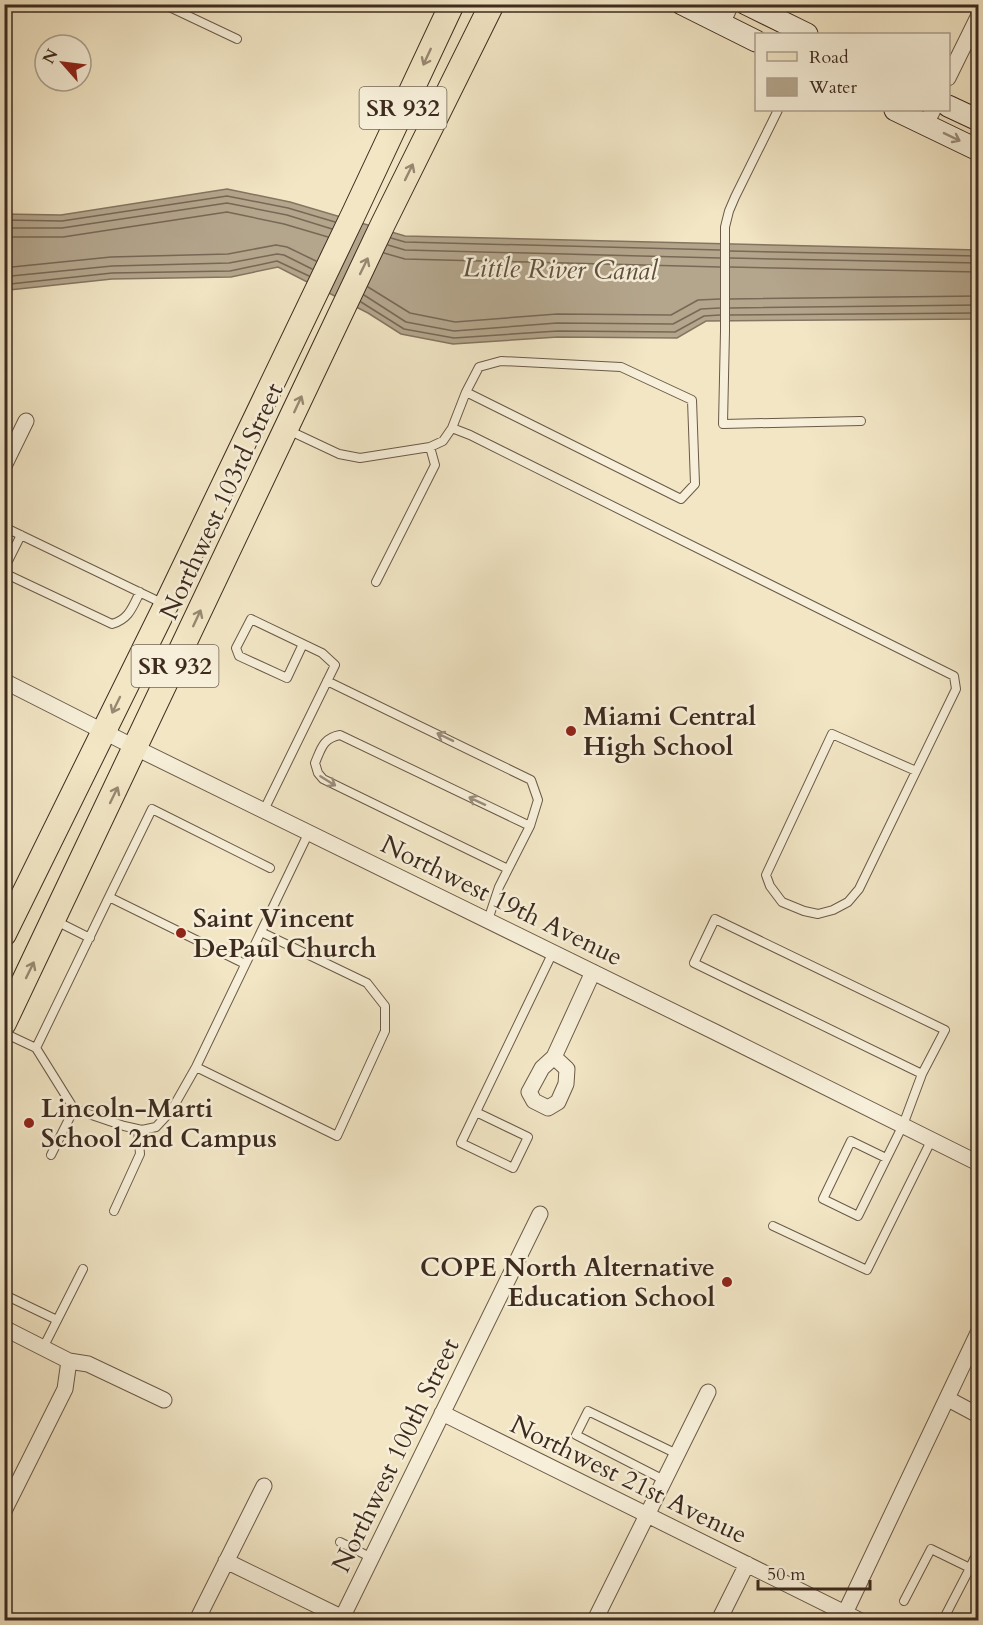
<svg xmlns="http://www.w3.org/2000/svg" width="983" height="1625" viewBox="0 0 983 1625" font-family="Cardo,serif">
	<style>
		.water { fill: #b4a68d; stroke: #847561; stroke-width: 1.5 }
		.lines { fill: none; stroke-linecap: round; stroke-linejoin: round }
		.shore { stroke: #786856; stroke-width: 1.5 }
		.service-casing { stroke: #6a5a48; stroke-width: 10 }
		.minor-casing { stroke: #6a5a48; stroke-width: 17 }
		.secondary-casing { stroke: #3d2b1f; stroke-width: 23 }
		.primary-casing { stroke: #3d2b1f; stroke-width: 26 }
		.service { stroke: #f7efd9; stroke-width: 8 }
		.minor { stroke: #f7efd9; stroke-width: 15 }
		.secondary { stroke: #f7efd9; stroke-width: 21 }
		.primary { stroke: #f2e6c5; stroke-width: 24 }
		.oneway { stroke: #988872 }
		.oneway2 { stroke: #9a8d7c }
		.poi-dot { fill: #8f2418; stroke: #f7efd9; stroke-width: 2 }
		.labels { text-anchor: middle; stroke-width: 5; stroke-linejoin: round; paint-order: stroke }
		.shield { fill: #f7efd9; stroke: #756657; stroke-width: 1.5 }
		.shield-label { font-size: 24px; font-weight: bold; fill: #3d2b1f }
		.street-label { font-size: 26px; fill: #3d2b1f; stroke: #f7efd9 }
		.poi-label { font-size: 26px; font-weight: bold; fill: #3d2b1f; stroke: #f7efd9; text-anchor: start }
		.water-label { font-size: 27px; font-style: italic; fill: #615040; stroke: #f7efd9 }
	</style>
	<rect width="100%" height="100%" fill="#f2e6c5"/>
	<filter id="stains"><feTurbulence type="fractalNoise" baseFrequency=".00333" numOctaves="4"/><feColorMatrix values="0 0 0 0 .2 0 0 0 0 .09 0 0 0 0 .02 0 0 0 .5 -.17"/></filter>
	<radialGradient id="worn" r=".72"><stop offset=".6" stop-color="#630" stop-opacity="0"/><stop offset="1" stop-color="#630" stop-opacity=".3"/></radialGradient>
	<path class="water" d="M227,189L290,202L405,236L978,250V319L706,321L677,338L558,337L453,344L401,334L368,313L278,267L231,277L112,279L9,290L5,288L4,214L61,215Z"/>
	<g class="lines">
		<path class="shore" d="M4,220L62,221L227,196L288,208L335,222
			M4,228H62L227,203L287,215L332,229
			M4,237H63L227,212L284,224L328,237
			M391,238L405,242L720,250
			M388,245L405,250L720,258
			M730,251L978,256
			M384,253L405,259L720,267
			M730,258L978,263
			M4,266L12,267L111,257L228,254L276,245L287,247L316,261
			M730,267L978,272
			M4,275L11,276L112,266L229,263L277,254L284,255L312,269
			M4,283L10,284L112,273L230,271L277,261L309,276
			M368,287L410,313L455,322L557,314L671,315L698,300L720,299
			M364,295L406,322L454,331L557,323L673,324L701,309L720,308
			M730,299L978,296
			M361,302L404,329L454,338L558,331L675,332L704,316L720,315
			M730,308L978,305
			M730,315L978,313"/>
		<defs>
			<path id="service" d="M163,4L237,39
				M778,110L735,197L729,211L725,227V331L723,424L861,421
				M452,428L470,435L954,676L956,689L859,889L848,902L833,910L818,914L804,911L782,902L770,886L766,875L832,734L916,771
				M288,430L339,454L360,458L430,447L435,465L376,582
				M430,447L443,441L452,428L466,392L479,367L501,361L621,367L692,400L695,484L681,499L466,392
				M4,527L164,604
				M4,569L21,535
				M4,573L112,624C129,619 132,608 140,592
				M327,681L531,780L538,800L530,826L499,887L488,920
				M264,810L335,665L322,653L251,619L236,648L239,656L287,678L303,644
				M508,869L323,779L318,773L315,763C321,749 323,738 340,735L530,826
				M56,921L90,938
				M245,964L109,897L152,809L270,868
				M4,1033L36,1048L109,897
				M36,1048L74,1109L124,1126L142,1130L156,1127L171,1111L196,1067L309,832
				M196,1067L337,1136L385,1031V1006L367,983L261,932
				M476,1112L528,1137L513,1168L461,1143L553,952
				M51,1155L74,1109
				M886,1158L851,1141L823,1199L858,1216L903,1125L922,1074L945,1030L715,919L694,963L922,1074
				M114,1211L140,1154L138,1129
				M773,1226L867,1270L932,1139
				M4,1297H9L57,1320
				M43,1348L83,1269
				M664,1480L576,1435L588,1411L677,1454
				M340,1542L372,1558
				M970,1568L974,1559L978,1562
				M904,1601L931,1549L970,1568L943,1620"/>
			<path id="minor" d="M722,24L731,4
				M948,78L978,17
				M926,124L933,110
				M4,466L26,421
				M4,681L136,748L715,1032L978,1163
				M554,1057L567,1069L566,1084L558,1102L548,1108L534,1101L529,1092L542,1068L554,1057L593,972
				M4,1328L69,1361L88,1364L164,1400
				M948,1399L978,1415
				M442,1413L859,1620
				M4,1511L65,1389L69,1361
				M226,1561L347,1620
				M845,1613L978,1333
				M197,1620L264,1486
				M341,1620L540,1214
				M595,1620L708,1392
				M719,1620L747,1564"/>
			<path id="secondary" d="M682,4L756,41
				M746,4L807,34
				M948,106L978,120
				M895,110L978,150"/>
			<path id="primary" d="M4,934L166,605L355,211L452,4
				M4,1023L383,224L492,4"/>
		</defs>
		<use href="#service" class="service-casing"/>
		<use href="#minor" class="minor-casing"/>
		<use href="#secondary" class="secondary-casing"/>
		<use href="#primary" class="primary-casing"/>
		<use href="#service" class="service"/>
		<use href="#minor" class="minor"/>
		<use href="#secondary" class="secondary"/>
		<use href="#primary" class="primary"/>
	</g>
	<defs><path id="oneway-shaft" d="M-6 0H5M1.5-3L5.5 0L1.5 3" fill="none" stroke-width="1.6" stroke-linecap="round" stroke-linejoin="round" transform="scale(1.5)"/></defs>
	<g class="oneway">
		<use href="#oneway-shaft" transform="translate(427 57) rotate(115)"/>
		<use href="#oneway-shaft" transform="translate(409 172) rotate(-64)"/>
		<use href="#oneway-shaft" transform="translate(364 266) rotate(-64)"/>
		<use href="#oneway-shaft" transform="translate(298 404) rotate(-65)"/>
		<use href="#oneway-shaft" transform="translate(197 618) rotate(-65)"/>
		<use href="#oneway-shaft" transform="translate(116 705) rotate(116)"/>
		<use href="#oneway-shaft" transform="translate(114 795) rotate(-64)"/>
		<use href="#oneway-shaft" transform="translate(30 970) rotate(-64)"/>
	</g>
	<g class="oneway2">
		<use href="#oneway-shaft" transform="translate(952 137) rotate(26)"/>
		<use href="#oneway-shaft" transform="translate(445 737) rotate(-154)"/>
		<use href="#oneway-shaft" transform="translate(328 781) rotate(32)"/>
		<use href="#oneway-shaft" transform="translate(477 801) rotate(-155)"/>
	</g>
	<g class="poi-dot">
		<circle cx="571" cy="731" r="6"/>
		<circle cx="181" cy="933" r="6"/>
		<circle cx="29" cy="1123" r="6"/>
		<circle cx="727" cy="1282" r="6"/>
	</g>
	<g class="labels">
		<g class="shield">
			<rect x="359.5" y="87" width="87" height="42" rx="4.5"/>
			<rect x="131.5" y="645" width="87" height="42" rx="4.5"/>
		</g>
		<g class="shield-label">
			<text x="403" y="116">SR 932</text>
			<text x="175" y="674">SR 932</text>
		</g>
		<g class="street-label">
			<text transform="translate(221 501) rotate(-65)" y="9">Northwest 103rd Street</text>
			<text transform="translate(502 900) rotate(26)" y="9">Northwest 19th Avenue</text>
			<text transform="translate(395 1455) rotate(-64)" y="9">Northwest 100th Street</text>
			<text transform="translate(629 1479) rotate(26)" y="9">Northwest 21st Avenue</text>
		</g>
		<g class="poi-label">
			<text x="583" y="725">Miami Central<tspan x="583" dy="30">High School</tspan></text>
			<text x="193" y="927">Saint Vincent<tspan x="193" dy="30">DePaul Church</tspan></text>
			<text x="41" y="1117">Lincoln-Marti<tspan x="41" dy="30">School 2nd Campus</tspan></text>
			<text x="715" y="1276" text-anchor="end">COPE North Alternative<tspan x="715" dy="30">Education School</tspan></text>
		</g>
		<g class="water-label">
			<text transform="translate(560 269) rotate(1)" y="9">Little River Canal</text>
		</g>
	</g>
	<rect width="983" height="1625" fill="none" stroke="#f2e6c5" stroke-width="24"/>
	<rect x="6" y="6" width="971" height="1613" fill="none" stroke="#3d2b1f" stroke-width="3"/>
	<rect x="12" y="12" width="959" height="1601" fill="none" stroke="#3d2b1f" stroke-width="1.5"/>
	<rect x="755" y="33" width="195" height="78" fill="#f7efd9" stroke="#ada18f" stroke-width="1.5"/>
	<rect x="767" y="52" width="30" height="9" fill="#f2e6c5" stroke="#ada18f" stroke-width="1.5"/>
	<text x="809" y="63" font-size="18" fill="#3d2b1f">Road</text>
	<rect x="767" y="78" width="30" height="18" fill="#b4a68d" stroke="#ada18f" stroke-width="1.5"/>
	<text x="809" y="93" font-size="18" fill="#3d2b1f">Water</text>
	<g transform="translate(63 63) rotate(298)"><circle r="28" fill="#f7efd9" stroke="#ada18f" stroke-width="1.5"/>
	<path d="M0-4.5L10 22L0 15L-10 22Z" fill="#8f2418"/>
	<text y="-9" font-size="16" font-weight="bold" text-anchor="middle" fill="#3d2b1f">N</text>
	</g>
	<path d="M758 1580v9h112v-9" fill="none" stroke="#3d2b1f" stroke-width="3"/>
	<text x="767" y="1580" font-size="18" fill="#3d2b1f" stroke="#f7efd9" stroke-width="4.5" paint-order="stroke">50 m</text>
	<rect width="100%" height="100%" filter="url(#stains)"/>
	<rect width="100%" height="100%" fill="url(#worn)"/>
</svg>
